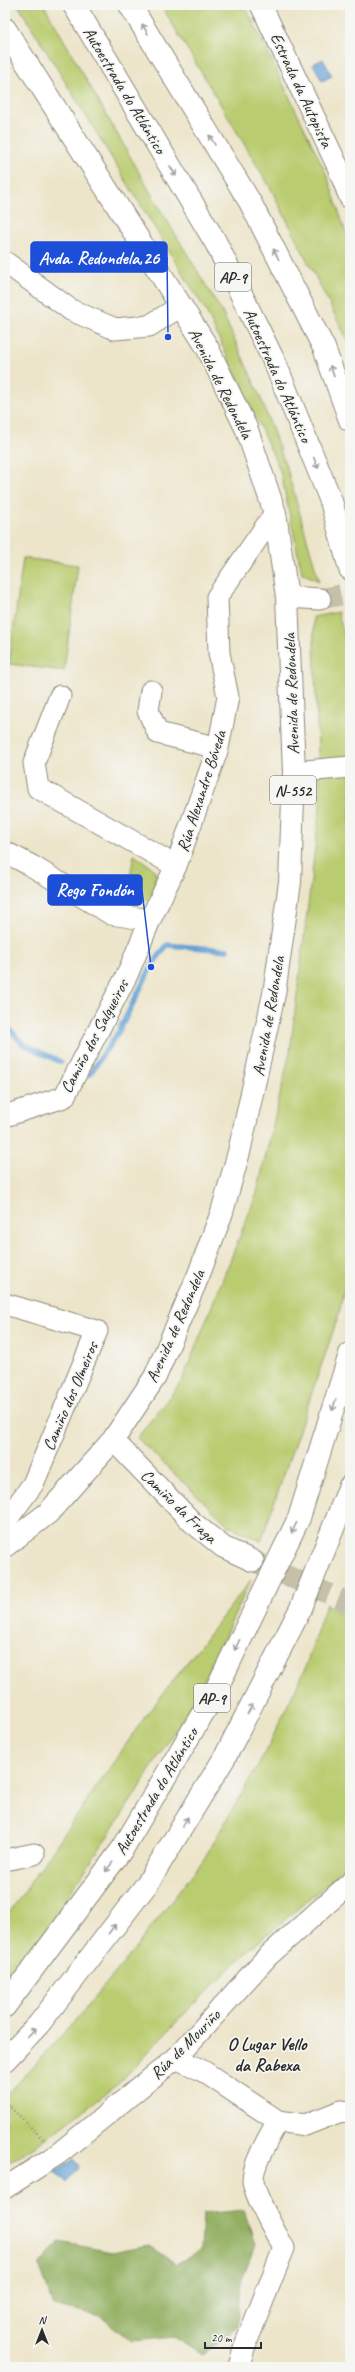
<svg xmlns="http://www.w3.org/2000/svg" width="355" height="2372" viewBox="0 0 355 2372" font-family="Caveat,sans-serif">
	<style>
		.green { fill: #bacc6f; stroke: #727c4d }
		.forest { fill: #93b062; stroke: #5f6e46 }
		.water { fill: #66a2d6; stroke: #486680 }
		.lines { fill: none; stroke-linecap: round; stroke-linejoin: round }
		.stream { stroke: #66a2d6; stroke-width: 5.5 }
		.minor-tunnel { stroke: #c6c0aa; stroke-width: 21; stroke-dasharray: 21 10; stroke-linecap: butt }
		.minor-casing { stroke: #8c887a; stroke-width: 23 }
		.highway-casing { stroke: #8c887a; stroke-width: 24 }
		.path { stroke: #8c887a; stroke-width: 2.5; stroke-dasharray: 1 3; stroke-linecap: butt }
		.minor { stroke: #fff; stroke-width: 21 }
		.highway { stroke: #fff; stroke-width: 22 }
		.oneway { stroke: #a0a0a0 }
		.labels { text-anchor: middle; stroke-width: 3.5; stroke-linejoin: round; paint-order: stroke }
		.shield { fill: #f6f6f2; stroke: #686867; stroke-width: 1 }
		.shield-label { font-size: 16px; font-weight: bold; fill: #2b2b2b }
		.street-label { font-size: 17px; fill: #2b2b2b; stroke: #f6f6f2 }
		.neighbourhood-label { font-size: 18px; font-weight: bold; fill: #2b2b2b; stroke: #f6f6f2 }
		.leader { fill: none; stroke: #1d4ed8; stroke-width: 1.5 }
		.callout-dot { fill: #1d4ed8; stroke: #f6f6f2; stroke-width: 1.5 }
		.callout { fill: #1d4ed8; stroke: #1d4ed8; stroke-width: 1.5 }
		.callout-label { font-size: 18px; text-anchor: middle; font-weight: bold; fill: #fff }
	</style>
	<rect width="100%" height="100%" fill="#f6f6f2"/>
	<filter id="ink" filterUnits="userSpaceOnUse"><feTurbulence type="fractalNoise" baseFrequency=".025" numOctaves="2"/><feDisplacementMap in="SourceGraphic" scale="8" xChannelSelector="R" yChannelSelector="G"/><feConvolveMatrix kernelMatrix="1 2 1 2 8 2 1 2 1" color-interpolation-filters="sRGB"/></filter>
	<filter id="wash" filterUnits="userSpaceOnUse"><feTurbulence type="fractalNoise" baseFrequency=".012" numOctaves="4" result="noise"/><feDisplacementMap in="SourceGraphic" scale="16" xChannelSelector="R" yChannelSelector="G"/><feGaussianBlur stdDeviation="0.9" result="paint"/><feColorMatrix in="noise" values="0 0 0 0 0 0 0 0 0 0 0 0 0 0 0 0 0 1.4 0 .05"/><feComposite in="paint" operator="in"/></filter>
	<g filter="url(#wash)">
		<rect width="100%" height="100%" fill="#ede5ca"/>
		<path class="green" d="M18,5H44L153,197L222,312L260,396L288,472L319,581L302,573L280,470L207,313Z
			M161,5H245L327,175L350,246V349L344,333L271,189Z
			M23,558L78,565L64,671L9,664Z
			M338,612L350,660V1264L338,1317L261,1541L229,1526L137,1438L182,1381L257,1193L290,1052L320,807L313,617Z
			M134,855L153,868L161,886L157,896L138,903H125Z
			M251,1580L197,1695L122,1815L38,1941L5,1982V1919L145,1717Z
			M326,1604L350,1619V1857L341,1872L248,1951L186,2012L119,2083L44,2140L5,2165V2097L72,2024L127,1959L204,1859L265,1753L304,1671Z"/>
		<path class="forest" d="M244,2210L255,2245L241,2282L238,2326L203,2355L174,2337L131,2341L100,2316L54,2305L39,2266L59,2242L112,2252L149,2245L176,2264L201,2250L203,2214Z"/>
		<path class="water" d="M323,59L332,76L322,81L313,64Z
			M74,2159L80,2166L66,2183L54,2172Z"/>
		<g class="lines">
			<path class="stream" d="M5,1024L23,1044L61,1062
				M89,1075L119,1031L151,967L167,945L227,950"/>
		</g>
	</g>
	<g filter="url(#ink)">
		<g class="lines">
			<path class="minor-tunnel" d="M320,599L350,593
				M253,1561L350,1603"/>
			<defs>
				<path id="minor" d="M261,5L338,167L350,198
					M5,262L71,310L115,329L149,326L181,306
					M287,597L320,599
					M151,691L148,711L158,733L218,748
					M60,696L34,763L38,788L176,866
					M294,772L350,767
					M5,852L32,866L111,914L150,920L176,866L218,748L228,697L219,653L217,597L275,513
					M5,1116L64,1097L127,975L150,920
					M5,1304L97,1331L33,1484L5,1522
					M113,1440L192,1522L223,1547L253,1561
					M5,1860L34,1854
					M176,2058L203,2071L278,2121L305,2125L341,2111L350,2112
					M5,2188L58,2154L176,2058L267,1957L350,1883
					M239,2367L244,2348L284,2248C277,2236 254,2194 253,2181C252,2165 270,2135 278,2121"/>
				<path id="highway" d="M74,5L216,243L275,363L331,501L350,569
					M130,5L250,202L324,348L350,420
					M5,29L207,347L247,430L275,513L287,597L294,772L290,882L274,994L239,1152L222,1212L199,1274L155,1377L113,1440L48,1513L5,1546
					M5,2006L123,1848L213,1696L299,1518L350,1354
					M5,2060L39,2024L147,1884L225,1757L301,1608L350,1486"/>
			</defs>
			<use href="#minor" class="minor-casing"/>
			<use href="#highway" class="highway-casing"/>
			<path class="path" d="M5,2102L44,2140"/>
			<use href="#minor" class="minor"/>
			<use href="#highway" class="highway"/>
		</g>
		<defs><path id="oneway-shaft" d="M-6 0H5M1.5-3L5.5 0L1.5 3" fill="none" stroke-width="1.6" stroke-linecap="round" stroke-linejoin="round"/></defs>
		<g class="oneway">
			<use href="#oneway-shaft" transform="translate(145 29) rotate(-121)"/>
			<use href="#oneway-shaft" transform="translate(212 140) rotate(-121)"/>
			<use href="#oneway-shaft" transform="translate(173 171) rotate(59)"/>
			<use href="#oneway-shaft" transform="translate(276 254) rotate(-117)"/>
			<use href="#oneway-shaft" transform="translate(332 371) rotate(-110)"/>
			<use href="#oneway-shaft" transform="translate(316 463) rotate(68)"/>
			<use href="#oneway-shaft" transform="translate(334 1405) rotate(107)"/>
			<use href="#oneway-shaft" transform="translate(294 1528) rotate(116)"/>
			<use href="#oneway-shaft" transform="translate(237 1645) rotate(116)"/>
			<use href="#oneway-shaft" transform="translate(250 1709) rotate(-63)"/>
			<use href="#oneway-shaft" transform="translate(185 1822) rotate(-58)"/>
			<use href="#oneway-shaft" transform="translate(109 1867) rotate(127)"/>
			<use href="#oneway-shaft" transform="translate(112 1929) rotate(-53)"/>
			<use href="#oneway-shaft" transform="translate(32 2032) rotate(-46)"/>
		</g>
	</g>
	<g class="labels">
		<g class="shield">
			<rect x="215" y="263" width="36" height="28" rx="3"/>
			<rect x="270" y="776" width="46" height="28" rx="3"/>
			<rect x="194" y="1684" width="36" height="28" rx="3"/>
		</g>
		<g class="shield-label">
			<text x="233" y="283">AP-9</text>
			<text x="293" y="796">N-552</text>
			<text x="212" y="1704">AP-9</text>
		</g>
		<g class="street-label">
			<text transform="translate(125 90) rotate(59)" y="6">Autoestrada do Atlántico</text>
			<text transform="translate(302 90) rotate(65)" y="6">Estrada da Autopista</text>
			<text transform="translate(278 375) rotate(66)" y="6">Autoestrada do Atlántico</text>
			<text transform="translate(221 383) rotate(63)" y="6">Avenida de Redondela</text>
			<text transform="translate(291 694) rotate(-92)" y="6">Avenida de Redondela</text>
			<text transform="translate(201 791) rotate(-72)" y="6">Rúa Alexandre Bóveda</text>
			<text transform="translate(268 1016) rotate(-80)" y="6">Avenida de Redondela</text>
			<text transform="translate(94 1036) rotate(-62)" y="6">Camiño dos Salgueiros</text>
			<text transform="translate(175 1326) rotate(-66)" y="6">Avenida de Redondela</text>
			<text transform="translate(70 1396) rotate(-67)" y="6">Camiño dos Olmeiros</text>
			<text transform="translate(179 1506) rotate(44)" y="6">Camiño da Fraga</text>
			<text transform="translate(156 1791) rotate(-59)" y="6">Autoestrada do Atlántico</text>
			<text transform="translate(185 2044) rotate(-45)" y="6">Rúa de Mouriño</text>
		</g>
		<g class="neighbourhood-label">
			<text x="267" y="2050">O Lugar Vello<tspan x="267" dy="21">da Rabexa</tspan></text>
		</g>
	</g>
	<path class="leader" d="M168 337L167 257M151 967L142 890"/>
	<g class="callout-dot">
		<circle cx="168" cy="337" r="4"/>
		<circle cx="151" cy="967" r="4"/>
	</g>
	<g class="callout">
		<rect x="31" y="242" width="136" height="30" rx="4"/>
		<rect x="48" y="875" width="94" height="30" rx="4"/>
	</g>
	<g class="callout-label">
		<text x="99" y="264">Avda. Redondela,26</text>
		<text x="95" y="896">Rego Fondón</text>
	</g>
	<rect width="355" height="2372" fill="none" stroke="#f6f6f2" stroke-width="20"/>
	<g transform="translate(42 2330)" stroke="#f6f6f2" stroke-width="3" paint-order="stroke">
	<path d="M0-3L7 15L0 10L-7 15Z" fill="#2b2b2b"/>
	<text y="-6" font-size="11" font-weight="bold" text-anchor="middle" fill="#2b2b2b">N</text>
	</g>
	<path d="M205 2342v6h56v-6" fill="none" stroke="#2b2b2b" stroke-width="2"/>
	<text x="211" y="2342" font-size="12" fill="#2b2b2b" stroke="#f6f6f2" stroke-width="3" paint-order="stroke">20 m</text>
</svg>
